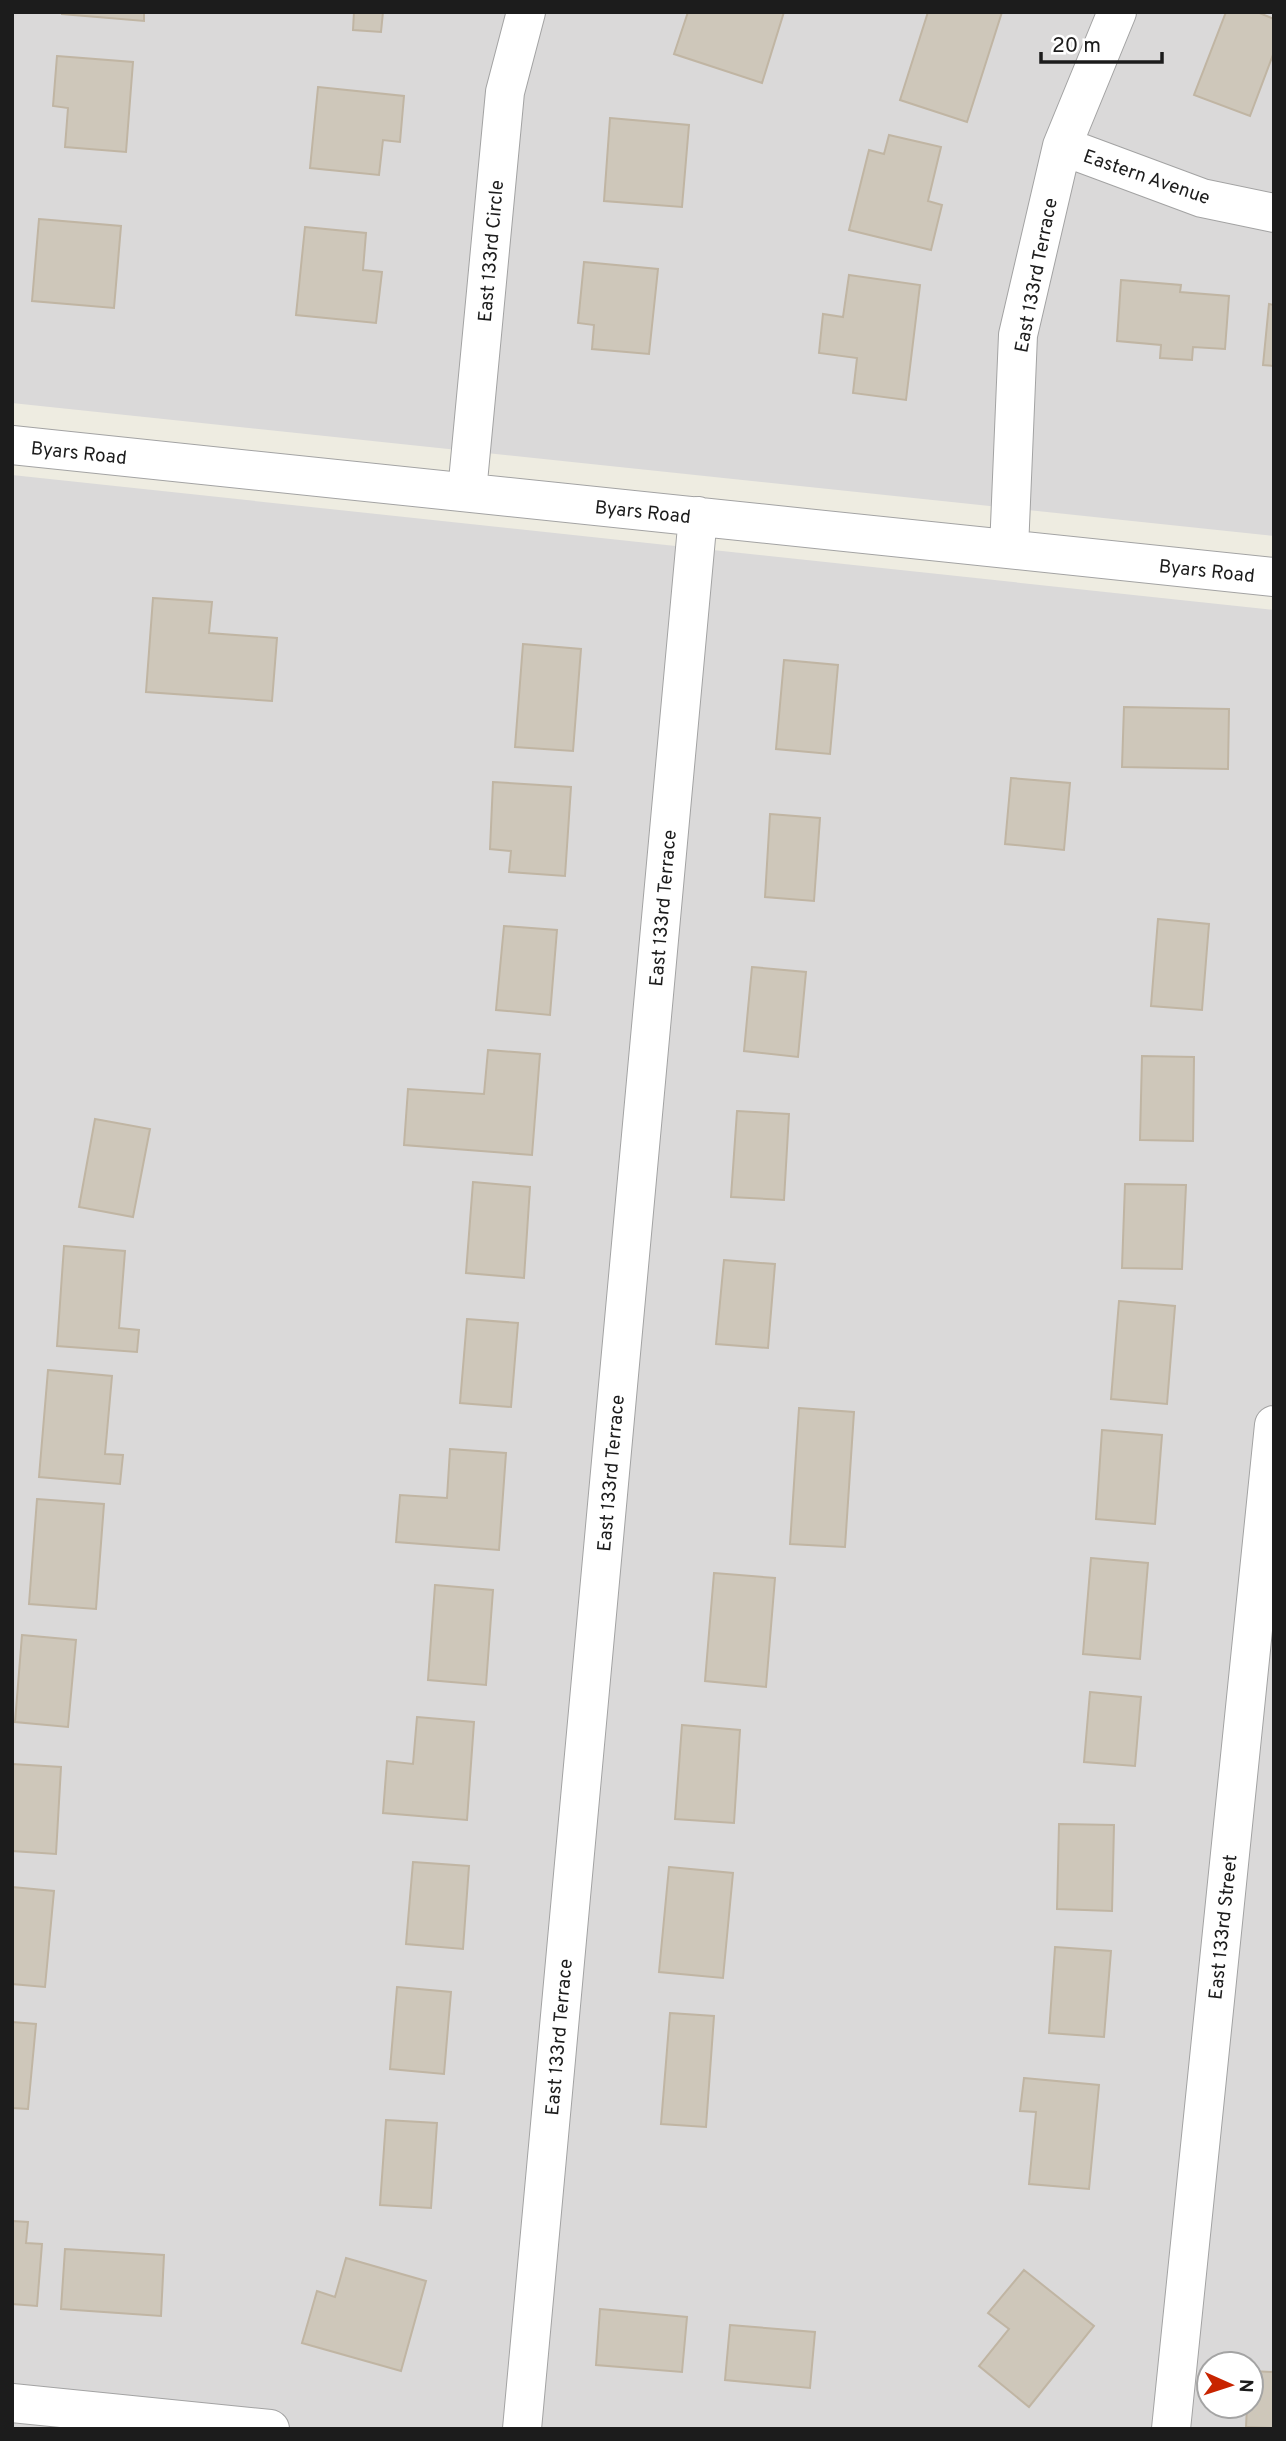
<svg xmlns="http://www.w3.org/2000/svg" width="1286" height="2441" viewBox="0 0 1286 2441" font-family="Overpass,sans-serif">
	<style>
		.residential { fill: #dad9d9; fill-rule: evenodd }
		.building { fill: #cec7ba; stroke: #c0b5a3; stroke-width: 2 }
		.lines { fill: none; stroke-linecap: round; stroke-linejoin: round }
		.minor-casing { stroke: #a3a3a3; stroke-width: 40 }
		.minor { stroke: #fff; stroke-width: 38 }
		.labels { text-anchor: middle; stroke-width: 5; stroke-linejoin: round; paint-order: stroke }
		.street-label { font-size: 19px; fill: #1c1c1c; stroke: #fff }
	</style>
	<rect width="100%" height="100%" fill="#eeece1"/>
	<path class="residential" d="M12,12H1274V536L12,403Z
		M12,475L1274,610V2429H12ZM1209,2364H1251V2406H1209Z"/>
	<path class="building" d="M62,12H144V21L62,14Z
		M354,12H383L381,32L353,30Z
		M688,12H784L762,83L674,54Z
		M928,12H1002L967,122L900,100Z
		M1226,12H1257L1274,19V52L1250,116L1194,95Z
		M57,56L133,62L126,152L65,147L68,108L53,106Z
		M318,87L404,96L400,142L383,140L379,175L310,168Z
		M610,118L689,125L682,207L604,201Z
		M889,135L941,147L928,201L942,205L931,250L849,230L869,150L884,154Z
		M39,219L121,226L114,308L32,301Z
		M305,227L366,233L363,270L382,272L376,323L296,315Z
		M584,262L658,269L649,354L592,349L594,325L578,323Z
		M849,275L920,285L906,400L853,393L857,358L819,353L823,314L843,317Z
		M1121,280L1181,285L1180,292L1229,296L1225,349L1193,347L1192,360L1160,358L1161,345L1117,341Z
		M1269,304L1274,305V366L1263,365Z
		M153,598L212,602L209,633L277,638L272,701L146,692Z
		M523,644L581,649L573,751L515,747Z
		M784,660L838,665L830,754L776,749Z
		M1124,707L1229,709L1228,769L1122,767Z
		M1011,778L1070,783L1064,850L1005,844Z
		M493,782L571,787L565,876L509,872L511,851L490,849Z
		M770,814L820,818L814,901L765,897Z
		M1158,919L1209,924L1202,1010L1151,1006Z
		M504,926L557,930L550,1015L496,1010Z
		M752,967L806,972L798,1057L744,1051Z
		M488,1050L540,1054L532,1155L404,1145L408,1089L484,1094Z
		M1142,1056L1194,1057L1193,1141L1140,1140Z
		M737,1111L789,1114L784,1200L731,1197Z
		M95,1119L150,1129L133,1217L79,1207Z
		M473,1182L530,1187L524,1278L466,1273Z
		M1125,1184L1186,1185L1182,1269L1122,1268Z
		M64,1246L125,1251L119,1328L139,1330L137,1352L57,1346Z
		M724,1260L775,1264L768,1348L716,1344Z
		M1119,1301L1175,1306L1167,1404L1111,1399Z
		M467,1319L518,1323L511,1407L460,1403Z
		M48,1370L112,1376L105,1454L123,1455L120,1484L39,1477Z
		M799,1408L854,1412L845,1547L790,1544Z
		M1102,1430L1162,1435L1155,1524L1096,1519Z
		M450,1449L506,1453L499,1550L396,1542L400,1495L447,1498Z
		M37,1499L104,1504L96,1609L29,1604Z
		M1091,1558L1148,1563L1140,1659L1083,1654Z
		M714,1573L775,1578L766,1687L705,1681Z
		M435,1585L493,1590L486,1685L428,1680Z
		M22,1635L76,1640L68,1727L15,1722Z
		M1090,1692L1141,1697L1135,1766L1084,1762Z
		M417,1717L474,1722L467,1820L383,1813L387,1761L413,1764Z
		M682,1725L740,1730L734,1823L675,1819Z
		M12,1764L61,1767L56,1854L12,1851Z
		M1059,1824L1114,1825L1112,1911L1057,1909Z
		M413,1862L469,1866L463,1949L406,1944Z
		M669,1867L733,1873L723,1978L659,1972Z
		M12,1887L54,1891L45,1987L12,1984Z
		M1055,1947L1111,1951L1104,2037L1049,2033Z
		M397,1987L451,1992L444,2074L390,2069Z
		M670,2013L714,2016L706,2127L661,2124Z
		M12,2022L36,2024L28,2109L12,2108Z
		M1024,2078L1099,2085L1089,2189L1029,2184L1036,2112L1020,2111Z
		M386,2120L437,2123L431,2208L380,2205Z
		M12,2221L28,2222L26,2243L42,2244L37,2306L12,2304Z
		M65,2249L164,2255L161,2316L61,2309Z
		M346,2258L426,2281L401,2371L302,2343L317,2291L335,2297Z
		M1024,2270L1094,2326L1029,2407L979,2366L1009,2329L988,2313Z
		M600,2309L687,2317L682,2372L596,2365Z
		M730,2325L815,2332L810,2388L725,2380Z
		M1251,2371L1274,2372V2428L1246,2427L1247,2406H1251Z"/>
	<g class="lines">
		<defs>
			<path id="minor" d="M1062,146L1202,198L1274,213
				M12,445L1274,577
				M467,492L505,92L526,12
				M1009,549L1018,335L1062,146L1117,12
				M12,2403L270,2429
				M522,2429L698,516
				M1171,2429L1274,1425"/>
		</defs>
		<use href="#minor" class="minor-casing"/>
		<use href="#minor" class="minor"/>
	</g>
	<g class="labels">
		<g class="street-label">
			<text transform="translate(1147 176) rotate(19)" y="7">Eastern Avenue</text>
			<text transform="translate(490 251) rotate(-85)" y="7">East 133rd Circle</text>
			<text transform="translate(1035 275) rotate(-79)" y="7">East 133rd Terrace</text>
			<text transform="translate(79 452) rotate(6)" y="7">Byars Road</text>
			<text transform="translate(643 511) rotate(6)" y="7">Byars Road</text>
			<text transform="translate(1207 570) rotate(6)" y="7">Byars Road</text>
			<text transform="translate(662 908) rotate(-85)" y="7">East 133rd Terrace</text>
			<text transform="translate(610 1473) rotate(-85)" y="7">East 133rd Terrace</text>
			<text transform="translate(1222 1927) rotate(-84)" y="7">East 133rd Street</text>
			<text transform="translate(558 2037) rotate(-85)" y="7">East 133rd Terrace</text>
		</g>
	</g>
	<rect width="1286" height="2441" fill="none" stroke="#1c1c1c" stroke-width="28"/>
	<g transform="translate(1230 2385) rotate(93)"><circle r="33" fill="#ffffff" stroke="#a4a4a4" stroke-width="2"/>
	<path d="M0-5L12 26L0 18L-12 26Z" fill="#c82400"/>
	<text y="-10" font-size="19" font-weight="bold" text-anchor="middle" fill="#1c1c1c">N</text>
	</g>
	<path d="M1041 52v10h121v-10" fill="none" stroke="#1c1c1c" stroke-width="3.5"/>
	<text x="1052" y="52" font-size="21" fill="#1c1c1c" stroke="#ffffff" stroke-width="5" paint-order="stroke">20 m</text>
</svg>
